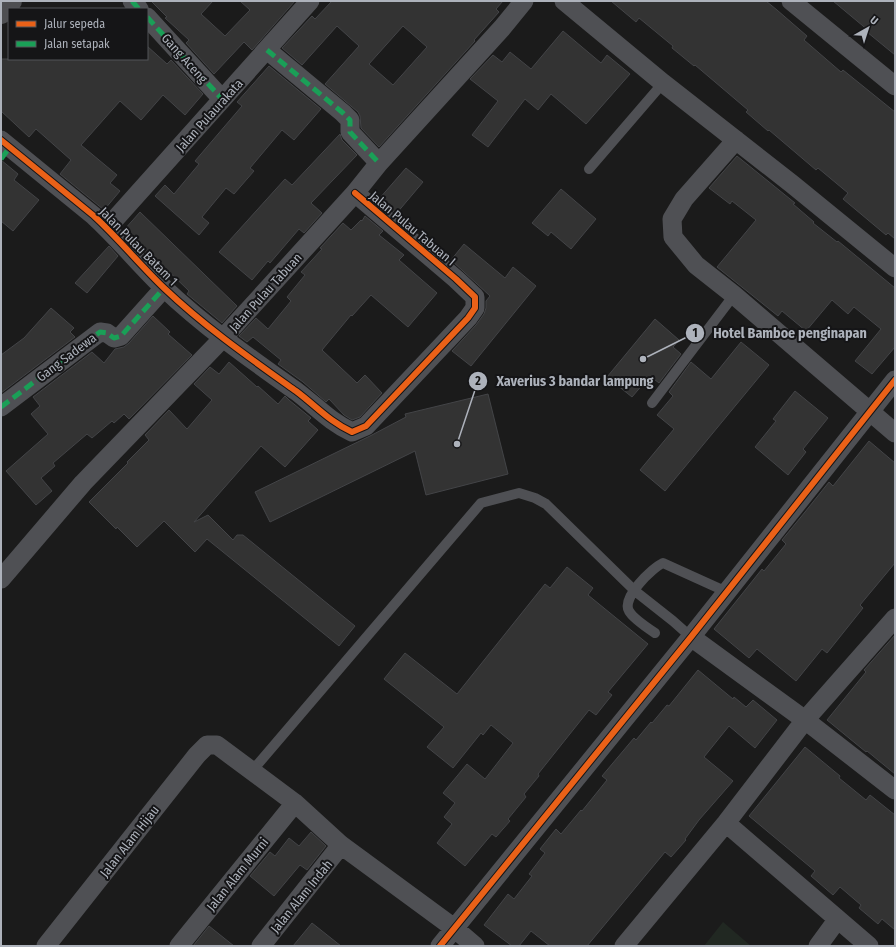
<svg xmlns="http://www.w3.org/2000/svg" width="896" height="947" viewBox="0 0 896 947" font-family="'Fira Sans Condensed',sans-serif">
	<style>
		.green { fill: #212822 }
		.building { fill: #333; stroke: #434447; fill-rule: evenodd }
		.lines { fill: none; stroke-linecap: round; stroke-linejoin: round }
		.lane { stroke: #4f5054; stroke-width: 10 }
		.street { stroke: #4f5054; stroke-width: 19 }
		.secondary { stroke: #4e4f52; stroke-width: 22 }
		.quiet { stroke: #1a9f57; stroke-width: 5; stroke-dasharray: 10 5; stroke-linecap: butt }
		.cycleway-casing { stroke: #151517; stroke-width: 8 }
		.cycleway { stroke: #ea6118; stroke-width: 6 }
		.labels { text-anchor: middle; stroke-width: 4; stroke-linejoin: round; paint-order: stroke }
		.street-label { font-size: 13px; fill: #adb2bb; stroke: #151517 }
		.leader { fill: none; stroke: #adb2bb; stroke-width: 1.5 }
		.callout-dot { fill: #adb2bb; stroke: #151517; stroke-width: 1.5 }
		.mark-label { font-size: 12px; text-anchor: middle; font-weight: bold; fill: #111 }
		.callout-label { font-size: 14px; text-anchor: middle; font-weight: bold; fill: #adb2bb; stroke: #151517; stroke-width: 4; stroke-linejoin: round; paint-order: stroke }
	</style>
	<rect width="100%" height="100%" fill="#1b1b1b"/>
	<path class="green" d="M723,922L751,946H704Z"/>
	<path class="building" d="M151,1H213L201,14L225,36L250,10L240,1H295L252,50L244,42L214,74L186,43L189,40L165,18L167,17Z
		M332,1H503L496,9L499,12L474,40L475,41L379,147L361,128L360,116L358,112L325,84L359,46L337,26L302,65L282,48L312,16L315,19ZM403,26L427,47L393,85L369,64Z
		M611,1H766L777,10L807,36L804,40L841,72L843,70L895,112V239L888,233L886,235L843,199L848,193L818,168L816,170L769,130L768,131L746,112L748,110L695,65L694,66L672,48L673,46L639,18L636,22Z
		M833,1H895V55L867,32L869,31Z
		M563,31L601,63L607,55L630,74L586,124L551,94L538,110L525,99L488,147L472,135L498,101L470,79L493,55L502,62L510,52L531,69Z
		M147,46L167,64L171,60L203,94L185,115L163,95L141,120L120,101L81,145L117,175L110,183L120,191L104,210L60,174L71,160L36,129L29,137L1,111V59H147Z
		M269,66L321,109L294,140L282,130L250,168L254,171L234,194L226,188L202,217L209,223L199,235L155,196L165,185L174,194L199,164L195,161L242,106L237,102Z
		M340,134L342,140L357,155L311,203L322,213L304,233L299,229L270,263L268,261L252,280L219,252L285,179L292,185Z
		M737,156L795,203L793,204L814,222L813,223L837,242L838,241L895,288V347L872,374L855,361L881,329L854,307L848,314L832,300L806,331L782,311L778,316L717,267L756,220L732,201L730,204L709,188Z
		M1,160L18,174L14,180L39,200L13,231L1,221Z
		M406,168L423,182L396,214L379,199Z
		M561,189L596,219L571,249L551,232L548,236L532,223Z
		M140,212L237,306L222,323L187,294L189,291L159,262L157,265L124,230Z
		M365,216L383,231L379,235L404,255L399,260L437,293L408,327L371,295L352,316L351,315L322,350L357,383L365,375L382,393L360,417L352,420L344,415L329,399L326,402L303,382L278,364L281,360L253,337L247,342L239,336L256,318L268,329L291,301L287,297L305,275L301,272L322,249L320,248L343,223L351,230L361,220L362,221Z
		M464,244L505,278L513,267L536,286L471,366L452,351L476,325L484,314L486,308V301L490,296L451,260Z
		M109,246L118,256L87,293L75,283Z
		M51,308L74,328L70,332L75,337L1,393V355L24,338Z
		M153,316L170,332L168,334L192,355L129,419L124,414L114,423L112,421L92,438L87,434L53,463L55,466L41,478L52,491L36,505L6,471L48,434L31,414L40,406L33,397L92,352L104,363L115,349L124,347L129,343Z
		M655,319L679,340L673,347L681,354L659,383L650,376L632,397L607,377Z
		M741,342L769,365L665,491L640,470L674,429L657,415L673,396L669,392L691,362L711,379Z
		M229,362L257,387L258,386L278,404L285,396L289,400L311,418L308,421L318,430L285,467L261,446L194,522L208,515L233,540L237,535H243L355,626L339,646L207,539L195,552L164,521L137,547L117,527L116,529L89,502L128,463L127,462L149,440L145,435L169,410L187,429L212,400L194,384L210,367L219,374Z
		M795,391L828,418L803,449L806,452L788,475L755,447L776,421L773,419Z
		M488,394L508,474L426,495L415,451L270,522L255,492L370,436L406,417L405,414Z
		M869,441L895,463V563L860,605L863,608L827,653L822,649L796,681L757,649L749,658L714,629L762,569L764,571L786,544L782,540L805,512L829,482L833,486Z
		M567,567L593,588L588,595L648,644L608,692L612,695L596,715L589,710L538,774L539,776L524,794L526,797L508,819L510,821L496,837L492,834L465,866L437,843L452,824L444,817L455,803L443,793L467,764L485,779L513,743L491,725L483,735L481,733L453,768L427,747L444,727L384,679L405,653L457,694L545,584L550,588Z
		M895,635V774L867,751L866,752L827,720L866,672L864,670Z
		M698,670L733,699L734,697L746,707L753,700L777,720L755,748L729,726L704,757L733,781L699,820L685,839L686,840L671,857L665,852L587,946H550L531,931L519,946H512L484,925L508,894L514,899L532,876L529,874L545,853L540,849L556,829L561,834L581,810L582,811L607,780L602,776L634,738L636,740L651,722L652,723L667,705L669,706Z
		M805,747L840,776L839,778L866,800L870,795L895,815V930L882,919L878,924L859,908L861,905L840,887L833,895L811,876L815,871L749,816Z
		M311,832L326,846L307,870L300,865L274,896L250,876L270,852L275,856L289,838L299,846Z
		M312,923L341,946H293Z
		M209,926L234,946H193Z"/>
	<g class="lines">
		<path class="lane" d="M589,169L663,83
			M652,403L734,295
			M655,633C649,629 632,617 629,611C621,598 652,568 663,563L727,592
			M252,771L481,503L519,493L535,498L546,504L635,591L673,621L691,637"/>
		<path class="street" d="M132,1L139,9
			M564,1L663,83L792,184L895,268
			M791,1L895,86
			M147,17L222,99
			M267,50L343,113L350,120V132L379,163
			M1,140L94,216C119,239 140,265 164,288C205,327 251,359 296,391C316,406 330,422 352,432L366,426L468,318L475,308V297L456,279L355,193
			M736,140L684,199L672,219L673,237L696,265L734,295L895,433
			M107,228L310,1
			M1,407L100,332L107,333L114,338L121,336L164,288
			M1,579L83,483L223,338L355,193L379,163L502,28L524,1
			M691,637L805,720L895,790
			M726,823L869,946
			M46,946L197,755L207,745H217L295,803L341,845L454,928L475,946
			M179,946L295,803
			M261,946L341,845
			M440,946L691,637L895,380
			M624,946L726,823L805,720L895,618
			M818,946L837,920"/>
		<path class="secondary" d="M1,13L11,1"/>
		<path class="quiet" d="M132,1L139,9
			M147,17L222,99
			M267,50L343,113L350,120V132L379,163
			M1,159L10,147
			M1,407L100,332L107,333L114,338L121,336L164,288"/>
		<defs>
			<path id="cycleway" d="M1,140L94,216C119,239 140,265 164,288C205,327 251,359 296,391C316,406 330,422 352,432L366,426L468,318L475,308V297L456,279L355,193
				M440,946L691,637L895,380"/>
		</defs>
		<use href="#cycleway" class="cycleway-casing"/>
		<use href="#cycleway" class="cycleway"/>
	</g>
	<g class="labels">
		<g class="street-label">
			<text transform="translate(185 58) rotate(48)" y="5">Gang Aceng</text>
			<text transform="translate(209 115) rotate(-48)" y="5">Jalan Pulaurakata</text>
			<text transform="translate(413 228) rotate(40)" y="5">Jalan Pulau Tabuan I</text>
			<text transform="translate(139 246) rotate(45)" y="5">Jalan Pulau Batam 1</text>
			<text transform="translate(265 292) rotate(-48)" y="5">Jalan Pulau Tabuan</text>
			<text transform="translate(66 357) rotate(-37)" y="5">Gang Sadewa</text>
			<text transform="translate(129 841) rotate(-52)" y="5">Jalan Alam Hijau</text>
			<text transform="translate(237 874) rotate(-51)" y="5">Jalan Alam Murni</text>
			<text transform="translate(301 896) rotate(-51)" y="5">Jalan Alam Indah</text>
		</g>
	</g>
	<path class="leader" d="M643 359L695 333M457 444L478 381"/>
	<g class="callout-dot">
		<circle cx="643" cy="359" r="4"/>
		<circle cx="457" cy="444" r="4"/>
		<circle cx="695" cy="333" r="10"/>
		<circle cx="478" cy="381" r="10"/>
	</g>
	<g class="mark-label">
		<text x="695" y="337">1</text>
		<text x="478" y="385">2</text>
	</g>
	<g class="callout-label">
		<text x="790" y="338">Hotel Bamboe penginapan</text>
		<text x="575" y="386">Xaverius 3 bandar lampung</text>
	</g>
	<rect width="896" height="947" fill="none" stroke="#adb2bb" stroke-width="4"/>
	<rect x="8" y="8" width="140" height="52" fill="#151517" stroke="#525459"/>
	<rect x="16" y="21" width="20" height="6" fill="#ea6118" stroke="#525459"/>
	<text x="44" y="28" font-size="12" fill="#adb2bb">Jalur sepeda</text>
	<rect x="16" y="41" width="20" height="6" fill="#1a9f57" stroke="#525459"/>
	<text x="44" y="48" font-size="12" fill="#adb2bb">Jalan setapak</text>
	<g transform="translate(868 28) rotate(39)" stroke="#151517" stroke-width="3" paint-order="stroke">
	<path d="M0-3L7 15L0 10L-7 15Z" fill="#adb2bb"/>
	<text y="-6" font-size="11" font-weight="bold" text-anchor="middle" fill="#adb2bb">U</text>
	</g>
</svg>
